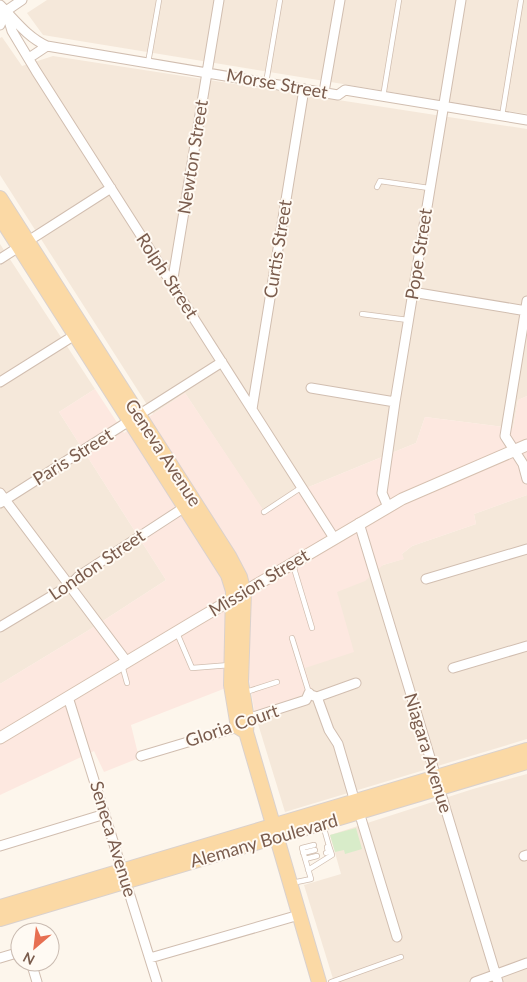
<svg xmlns="http://www.w3.org/2000/svg" width="527" height="982" viewBox="0 0 527 982" font-family="Lato,sans-serif">
	<style>
		.residential { fill: #f5e8da }
		.commercial { fill: #fde8e0 }
		.green { fill: #d8ecc9 }
		.lines { fill: none; stroke-linecap: round; stroke-linejoin: round }
		.lane-casing { stroke: #d1beb0; stroke-width: 6 }
		.street-casing { stroke: #d1beb0; stroke-width: 11 }
		.secondary-casing { stroke: #d6c0b0; stroke-width: 13 }
		.primary-casing { stroke: #dad1cd; stroke-width: 16 }
		.lane { stroke: #fff; stroke-width: 4.5 }
		.street { stroke: #fff; stroke-width: 9 }
		.secondary { stroke: #fff; stroke-width: 11 }
		.primary { stroke: #fbd9a5; stroke-width: 14 }
		.labels { text-anchor: middle; stroke-width: 4; stroke-linejoin: round; paint-order: stroke }
		.street-label { font-size: 18px; fill: #7a5c4d; stroke: #fffaf3 }
	</style>
	<rect width="100%" height="100%" fill="#fdf6ec"/>
	<path class="residential" d="M47,0H527V114L43,35L27,13Z
		M2,37L22,66L53,56L527,129V396L518,400L513,428L425,417L416,443L294,493L264,512L185,393L153,414L0,175V38Z
		M0,244L95,389L59,412L166,580L89,630L0,684Z
		M527,495V739L285,812L255,714L305,668L336,592L383,565L403,559L402,554L412,546L476,524L474,514Z
		M527,774V982H334L304,885L341,874L330,835L473,789Z"/>
	<path class="commercial" d="M95,389L124,433L185,393L264,511L294,493L416,443L425,417L513,428L518,400L527,396V495L474,514L476,524L412,546L402,554L404,559L383,565L365,581L337,592L354,652L305,668L312,691L255,714L249,679L131,725L139,758L104,772L94,751L0,795V684L89,630L166,580L59,412Z"/>
	<path class="green" d="M356,828L362,849L345,854L344,850L335,852L330,835Z"/>
	<g class="lines">
		<defs>
			<path id="lane" d="M148,63L159,0
				M266,83L280,0
				M383,97L399,0
				M502,116L521,0
				M377,187L380,181L429,188
				M362,314L408,320
				M264,512L302,487
				M293,565L312,628
				M177,633L192,668L230,665
				M292,638L309,693
				M122,665L127,683
				M246,692L277,682
				M323,825L329,846L327,847L328,852L326,853
				M303,853L315,850
				M305,859L317,856
				M308,870L332,855L329,846
				M292,883L311,879L302,848L314,845
				M331,982L401,957"/>
			<path id="street" d="M0,5C15,20 27,37 47,46
				M6,11L12,31L36,71L334,538
				M0,12L6,11L22,0
				M0,25L6,11
				M29,58L47,46L338,95L345,90L527,120
				M324,92L340,0
				M0,259L111,188
				M172,284L219,0
				M412,292L527,311
				M527,301L505,436L523,464L527,479
				M0,382L78,333
				M311,388L395,402
				M252,409L304,89
				M0,493L127,662
				M0,503L222,362
				M388,507L382,493L395,402L461,0
				M359,523L498,982
				M426,579L527,549
				M0,627L70,585L79,576L188,505
				M453,668L527,646
				M68,697L157,982
				M141,756L238,727L247,719L306,700L309,693L311,695L317,697
				M355,802L338,744L329,730L317,697L356,683
				M359,812L397,937
				M0,846L105,814
				M524,856L527,855
				M0,958L20,952
				M150,958L299,915
				M31,962L37,982
				M475,982L527,963"/>
			<path id="secondary" d="M0,738L195,621L402,499L527,445"/>
			<path id="primary" d="M0,198L229,556L240,577L244,593L241,682L247,719L246,732L319,982
				M0,217L228,575L233,591L231,685L238,727L246,732
				M0,907L527,750
				M0,919L527,762"/>
		</defs>
		<use href="#lane" class="lane-casing"/>
		<use href="#street" class="street-casing"/>
		<use href="#secondary" class="secondary-casing"/>
		<use href="#primary" class="primary-casing"/>
		<use href="#lane" class="lane"/>
		<use href="#street" class="street"/>
		<use href="#secondary" class="secondary"/>
		<use href="#primary" class="primary"/>
	</g>
	<g class="labels">
		<g class="street-label">
			<text transform="translate(277 84) rotate(10)" y="6">Morse Street</text>
			<text transform="translate(193 157) rotate(-81)" y="6">Newton Street</text>
			<text transform="translate(278 249) rotate(-81)" y="6">Curtis Street</text>
			<text transform="translate(419 254) rotate(-81)" y="6">Pope Street</text>
			<text transform="translate(167 276) rotate(57)" y="6">Rolph Street</text>
			<text transform="translate(163 453) rotate(57)" y="6">Geneva Avenue</text>
			<text transform="translate(73 457) rotate(-32)" y="6">Paris Street</text>
			<text transform="translate(97 565) rotate(-34)" y="6">London Street</text>
			<text transform="translate(259 583) rotate(-31)" y="6">Mission Street</text>
			<text transform="translate(232 726) rotate(-19)" y="6">Gloria Court</text>
			<text transform="translate(428 753) rotate(73)" y="6">Niagara Avenue</text>
			<text transform="translate(113 839) rotate(73)" y="6">Seneca Avenue</text>
			<text transform="translate(264 841) rotate(-16)" y="6">Alemany Boulevard</text>
		</g>
	</g>
	<g transform="translate(35 947) rotate(208)"><circle r="24" fill="#fffaf3" stroke="#cabbb1"/>
	<path d="M0-4L9 19L0 12L-9 19Z" fill="#e76f51"/>
	<text y="-8" font-size="14" font-weight="bold" text-anchor="middle" fill="#7a5c4d">N</text>
	</g>
</svg>
